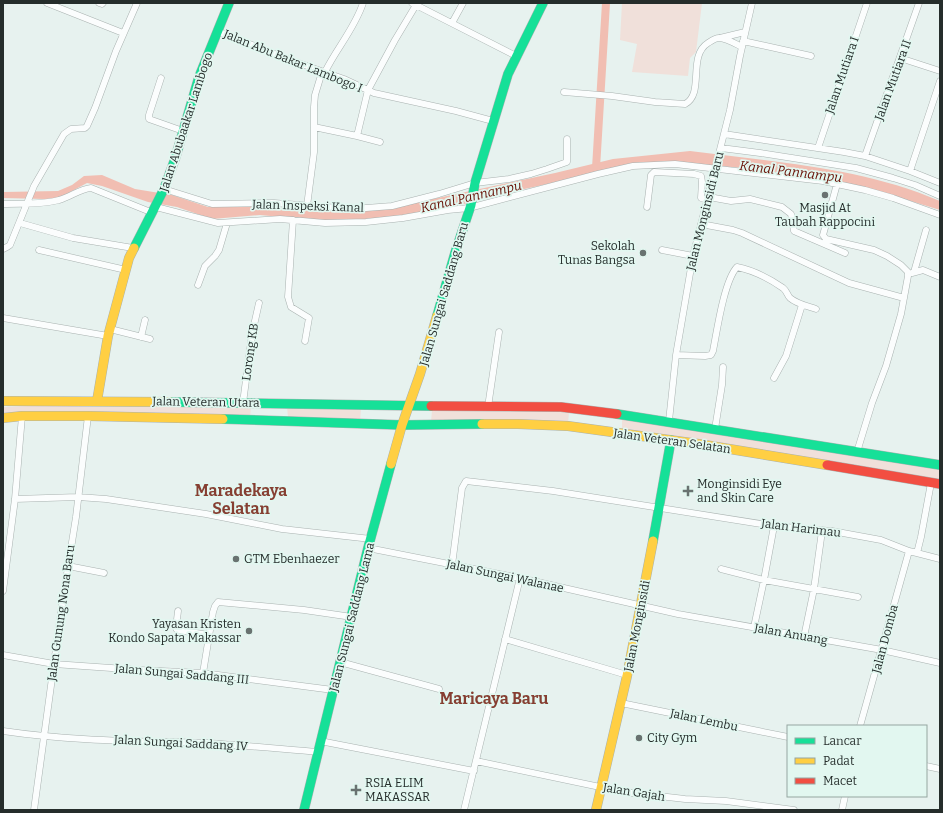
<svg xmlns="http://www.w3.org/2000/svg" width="943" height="813" viewBox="0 0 943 813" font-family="Bitter,serif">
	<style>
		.green { fill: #f0e0da }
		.water { fill: #f1beb2 }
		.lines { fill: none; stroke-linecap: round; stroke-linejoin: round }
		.canal { stroke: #f1beb2; stroke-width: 8 }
		.street-casing { stroke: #a9b2b0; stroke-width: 7 }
		.fast-casing { stroke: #a9b2b0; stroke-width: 10 }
		.slow-casing { stroke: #a9b2b0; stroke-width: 10 }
		.jam-casing { stroke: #a9b2b0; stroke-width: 10 }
		.street { stroke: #fbfdfd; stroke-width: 6 }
		.fast { stroke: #16e098; stroke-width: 9 }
		.slow { stroke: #ffcf43; stroke-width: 9 }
		.jam { stroke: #f24e42; stroke-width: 9 }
		.poi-dot { fill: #697270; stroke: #e2f7f0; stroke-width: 1.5 }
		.labels { text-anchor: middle; stroke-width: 3.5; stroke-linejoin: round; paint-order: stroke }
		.street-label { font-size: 12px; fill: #252d2b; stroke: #e2f7f0 }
		.poi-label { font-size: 12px; fill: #252d2b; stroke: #e2f7f0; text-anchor: start }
		.water-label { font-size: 13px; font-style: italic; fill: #660c00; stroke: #e2f7f0 }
		.district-label { font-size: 16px; font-weight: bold; fill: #863f32; stroke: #e2f7f0 }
	</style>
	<rect width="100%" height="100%" fill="#e7f2ef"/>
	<path class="green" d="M622,3H702L696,52L690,58L688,76L632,72L637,44L620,40Z
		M50,405L95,407L251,406L250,417L3,415V407Z
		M287,407L361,408L360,422L288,417Z
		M432,410H559L569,412L568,424L431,422Z
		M622,418L669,423L940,470V482L622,431Z"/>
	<path class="water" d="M690,151C774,162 861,167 940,201V210L865,187L837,184L816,177L745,168L677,163H645L515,191L460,205L396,218L325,221L260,215L212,219L177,207L148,202L102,186L87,183L59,198L45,199L3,198V192L58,191L72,185L84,176L102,175L135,189L172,195L208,207L271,206L298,209L348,212L386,209L555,173L613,159Z"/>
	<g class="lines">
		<path class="canal" d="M596,168L606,3"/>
		<defs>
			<path id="street" d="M47,3L123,33
				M99,3L102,4L103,3
				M412,3L516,56
				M452,23L463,3
				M217,31L290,60L344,79L374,93L456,111L493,121
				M720,38L745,32
				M743,41L811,56
				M900,58L940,71
				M325,72C336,49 355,28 363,3
				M161,78L149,115V119L183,131
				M564,92L612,96L655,102L685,104C705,94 687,56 708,43C711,41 715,38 719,38C726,38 736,44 742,47
				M314,127L357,136
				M724,134L844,152L865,156L910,171L940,183
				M380,142L357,136L368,90L395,40L416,5
				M721,148L760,153L856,168L893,178L915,185L940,196
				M818,148L867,3
				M865,156L919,3
				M910,171L940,81
				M837,184L823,235L826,239L874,250L887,256L901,265L908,272V276L901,314L886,366L872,403L857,452
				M164,189L212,204L274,203L353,209L392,206L439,194L475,183L509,179L531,174L547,169L567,162V139
				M709,197L731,201L750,199L782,207L791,214L794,231L845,253
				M3,204C21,203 42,205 59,200C71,197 79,189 91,188L153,213
				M307,206L314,152V107L315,95L322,72
				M156,207L218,223L280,219L325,223L366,222L403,218L448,210L469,208L598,174L633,166L675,164L823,181L865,190L893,198L940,215
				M647,207L651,175L654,172L694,174L701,176L702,182L701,198L708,200
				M293,220L288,297L291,307L309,318L305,341
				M20,223L73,238L133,248
				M701,224L733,230L742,233L849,283L904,298
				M3,249L7,247L10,245L34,186L64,134L71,129L85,128L87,126L95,108L116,51L137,3
				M39,250L126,270
				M662,250L693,256
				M914,272L926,230
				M912,273L923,270L940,277
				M198,285L205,266L215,256L219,250L227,223
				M3,318L108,336
				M110,329L150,339
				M141,337L145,320
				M676,355L705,356L711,355L713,351C717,331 724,281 737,267C752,270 770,279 783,288C787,291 787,295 790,298C797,304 807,306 816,309
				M774,378L786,356L802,305
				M243,403L252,334L259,303
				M488,407L499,332
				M669,421L676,355L693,256L730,110L740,56L752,3
				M715,429L722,385L723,367
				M15,499L78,497L106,499L206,514L282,529L371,539
				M368,548L520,578L678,614L882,650L940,663
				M917,553L921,537L931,483
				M452,565L462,488L466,481L553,491L774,526L832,531L881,540L909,551L940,559
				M68,566L104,573
				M721,569L764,580L858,597
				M3,591L15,499L22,416
				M178,611L176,628L177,630L209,635
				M754,627L764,580L774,526
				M804,637L814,589L822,531
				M505,639L627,675
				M3,655L54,664L140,670L203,673L333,690
				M340,662L439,689
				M203,673L213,612L215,606L218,602L304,610L352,617
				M621,703L788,737
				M860,726L909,551
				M3,731C70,741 138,741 206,743C243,745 281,749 318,752
				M320,741L474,771
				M476,761L624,792L685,799L726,801L794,810
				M926,766L940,769
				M34,810L62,605L76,517L88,416
				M464,810L520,578
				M842,810L845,796"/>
			<path id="fast" d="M134,248L164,189L175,159L199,77L229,3
				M437,316L455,253L471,205L475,183L508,74L543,3
				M170,402L431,406
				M617,414L940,465
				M223,419L402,425L482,424
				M653,541L671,440
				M304,810L368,548L391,464"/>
			<path id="slow" d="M3,401L170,402
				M97,401L108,336L129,258L134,248
				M3,418L22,416H88L223,419
				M482,424H518L568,426L699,444L827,465
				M391,464L402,425L420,374L437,316
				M596,810L627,676L653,541"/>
			<path id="jam" d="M431,406L561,407L617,414
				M827,465L940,484"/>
		</defs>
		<use href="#street" class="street-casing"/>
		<use href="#fast" class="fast-casing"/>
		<use href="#slow" class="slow-casing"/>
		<use href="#jam" class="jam-casing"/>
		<use href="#street" class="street"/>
		<use href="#fast" class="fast"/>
		<use href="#slow" class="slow"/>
		<use href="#jam" class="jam"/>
	</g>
	<g class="poi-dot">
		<circle cx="825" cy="195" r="4"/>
		<circle cx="643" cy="253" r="4"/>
		<path d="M686 485h4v4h4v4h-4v4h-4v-4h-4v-4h4z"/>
		<circle cx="236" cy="559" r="4"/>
		<circle cx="249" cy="631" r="4"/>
		<circle cx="639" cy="738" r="4"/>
		<path d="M354 784h4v4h4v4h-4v4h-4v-4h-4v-4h4z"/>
	</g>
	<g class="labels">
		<g class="street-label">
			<text transform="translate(293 61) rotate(22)" y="4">Jalan Abu Bakar Lambogo I</text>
			<text transform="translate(842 75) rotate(-71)" y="4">Jalan Mutiara I</text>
			<text transform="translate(893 80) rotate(-70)" y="4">Jalan Mutiara II</text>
			<text transform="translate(186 122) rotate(-72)" y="4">Jalan Abubaakar Lambogo</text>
			<text transform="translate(308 206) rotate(2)" y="4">Jalan Inspeksi Kanal</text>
			<text transform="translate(705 211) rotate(-76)" y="4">Jalan Monginsidi Baru</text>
			<text transform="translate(444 294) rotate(-74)" y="4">Jalan Sungai Saddang Baru</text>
			<text transform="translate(250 352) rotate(-82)" y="4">Lorong KB</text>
			<text transform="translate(206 402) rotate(1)" y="4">Jalan Veteran Utara</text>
			<text transform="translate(672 441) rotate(8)" y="4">Jalan Veteran Selatan</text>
			<text transform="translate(801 528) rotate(7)" y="4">Jalan Harimau</text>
			<text transform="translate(505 576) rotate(12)" y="4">Jalan Sungai Walanae</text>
			<text transform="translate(61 613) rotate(-82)" y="4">Jalan Gunung Nona Baru</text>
			<text transform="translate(352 617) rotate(-76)" y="4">Jalan Sungai Saddang Lama</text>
			<text transform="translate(637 626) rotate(-79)" y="4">Jalan Monginsidi</text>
			<text transform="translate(791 634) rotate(10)" y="4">Jalan Anuang</text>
			<text transform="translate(885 639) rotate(-75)" y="4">Jalan Domba</text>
			<text transform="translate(182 674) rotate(5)" y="4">Jalan Sungai Saddang III</text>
			<text transform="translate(704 720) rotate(12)" y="4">Jalan Lembu</text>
			<text transform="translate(181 743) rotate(3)" y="4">Jalan Sungai Saddang IV</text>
			<text transform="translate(634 792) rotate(9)" y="4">Jalan Gajah</text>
		</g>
		<g class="poi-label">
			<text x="825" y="212" text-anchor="middle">Masjid At<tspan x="825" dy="14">Taubah Rappocini</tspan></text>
			<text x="635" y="250" text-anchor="end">Sekolah<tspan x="635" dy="14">Tunas Bangsa</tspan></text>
			<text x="697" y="488">Monginsidi Eye<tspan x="697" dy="14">and Skin Care</tspan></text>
			<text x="244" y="563">GTM Ebenhaezer</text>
			<text x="241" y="628" text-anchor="end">Yayasan Kristen<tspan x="241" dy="14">Kondo Sapata Makassar</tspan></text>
			<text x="647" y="742">City Gym</text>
			<text x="365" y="787">RSIA ELIM<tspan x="365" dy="14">MAKASSAR</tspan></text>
		</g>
		<g class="water-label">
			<text transform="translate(791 171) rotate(7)" y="5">Kanal Pannampu</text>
			<text transform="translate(471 196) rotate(-13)" y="5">Kanal Pannampu</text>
		</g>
		<g class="district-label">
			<text x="241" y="496">Maradekaya<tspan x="241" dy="18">Selatan</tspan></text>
			<text x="494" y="704">Maricaya Baru</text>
		</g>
	</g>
	<rect width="943" height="813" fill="none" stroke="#252d2b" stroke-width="8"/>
	<rect x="787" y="725" width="140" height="72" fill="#e2f7f0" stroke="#96a6a1"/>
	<rect x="795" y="738" width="20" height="6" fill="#16e098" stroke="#96a6a1"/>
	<text x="823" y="745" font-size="12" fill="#252d2b">Lancar</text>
	<rect x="795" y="758" width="20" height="6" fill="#ffcf43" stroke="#96a6a1"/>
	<text x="823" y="765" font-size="12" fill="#252d2b">Padat</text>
	<rect x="795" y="778" width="20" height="6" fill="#f24e42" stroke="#96a6a1"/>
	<text x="823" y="785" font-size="12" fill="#252d2b">Macet</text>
</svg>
